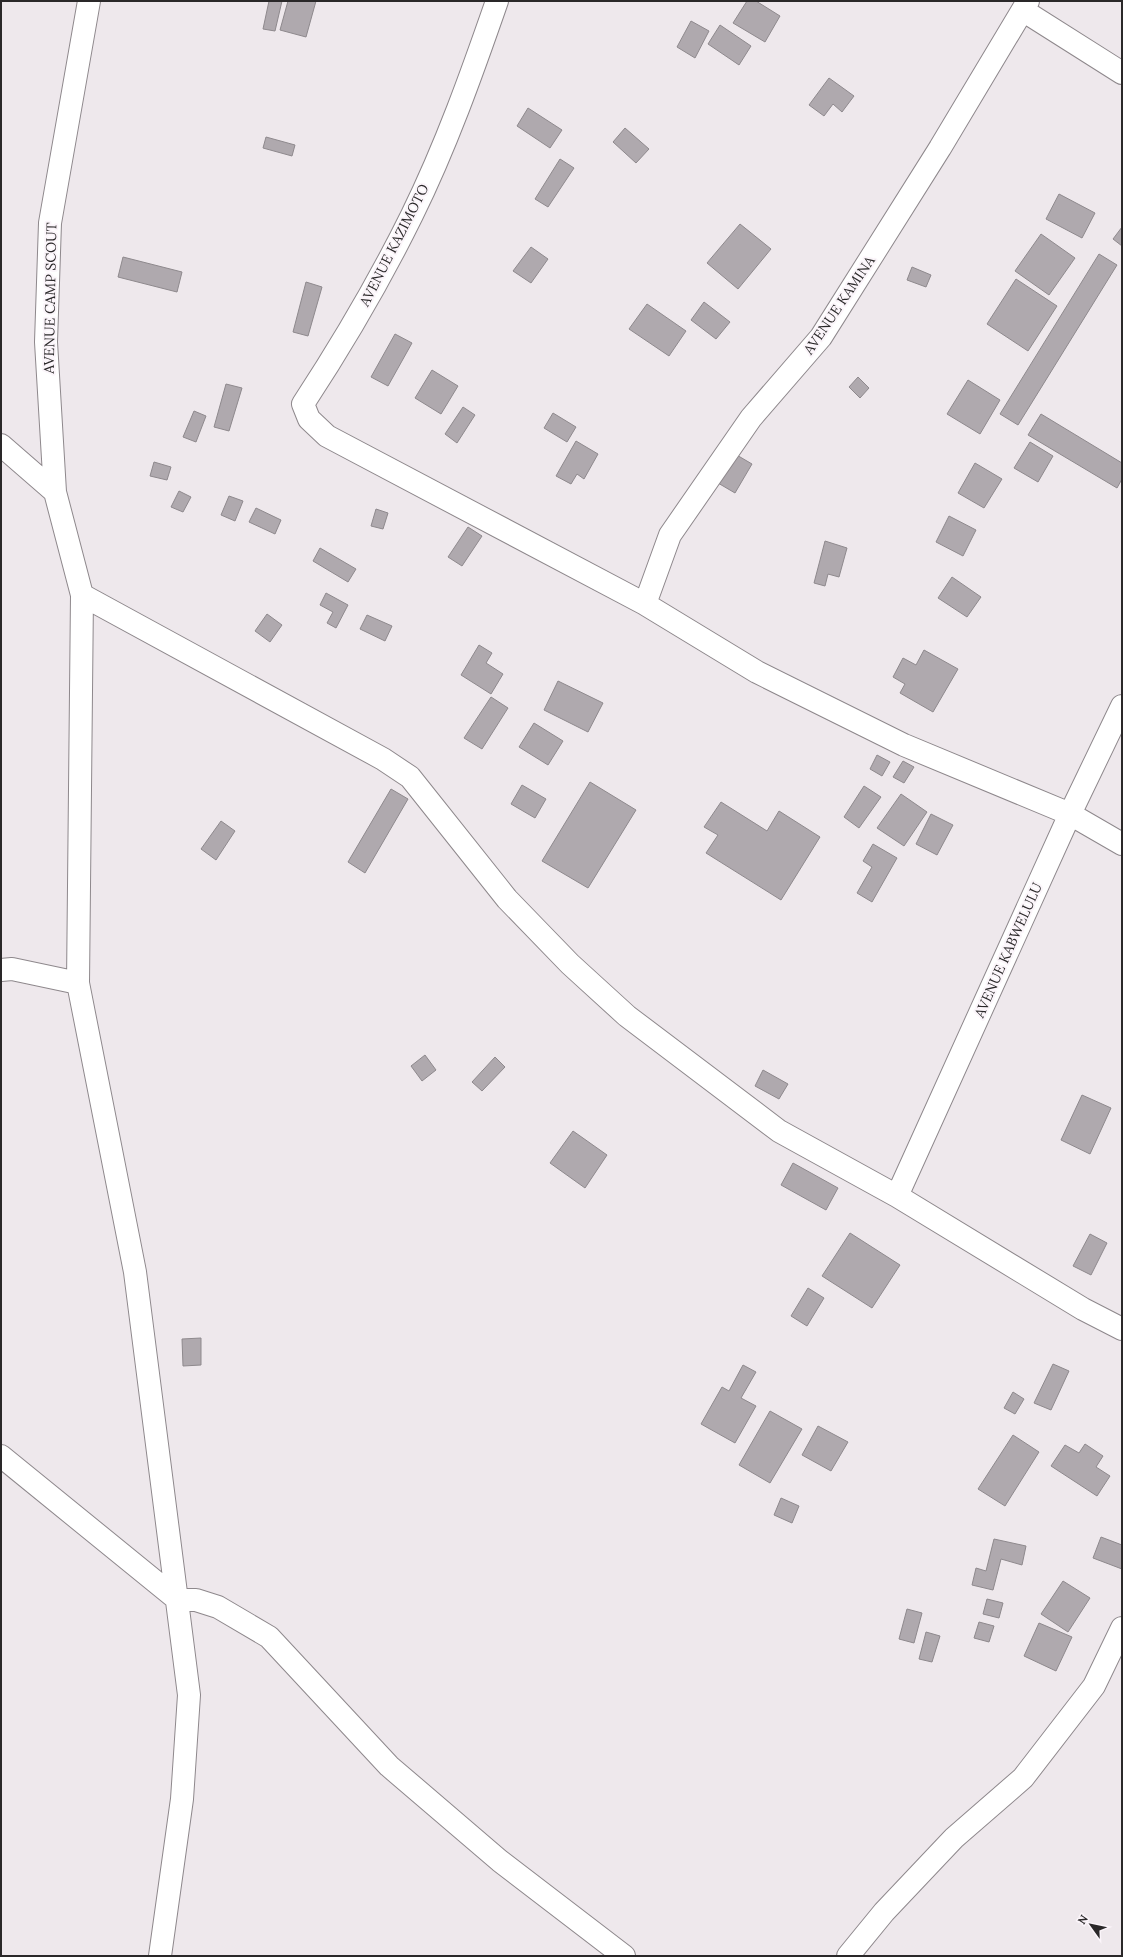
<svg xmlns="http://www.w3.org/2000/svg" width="1123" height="1957" viewBox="0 0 1123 1957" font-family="Lora,serif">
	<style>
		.building { fill: #afa9ae; stroke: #8e898d }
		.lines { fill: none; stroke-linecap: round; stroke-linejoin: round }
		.minor-casing { stroke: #8e888c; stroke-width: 24 }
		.minor { stroke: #fff; stroke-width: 22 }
		.labels { text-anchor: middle; stroke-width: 4; stroke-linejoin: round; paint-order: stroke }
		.street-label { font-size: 14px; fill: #2a2829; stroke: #fbf5fa }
	</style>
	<rect width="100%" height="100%" fill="#eee8ec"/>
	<path class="building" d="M269,1H282L275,31L263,29Z
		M288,1H316L306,37L280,30Z
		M747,1H756L780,16L765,42L733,23Z
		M691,21L709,31L695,58L677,47Z
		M720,25L751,46L739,65L708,44Z
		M829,78L854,96L842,112L833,104L824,116L809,105Z
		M528,108L562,130L550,148L517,126Z
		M625,128L649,149L636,163L613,142Z
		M266,137L295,145L292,156L263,148Z
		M560,159L574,168L548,207L535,199Z
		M1059,194L1095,213L1082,238L1046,219Z
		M740,224L771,249L738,289L707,263Z
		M1122,227V246L1113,239Z
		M1041,234L1075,258L1049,295L1015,271Z
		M531,247L548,259L531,283L513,271Z
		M1099,254L1117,265L1018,425L1000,414Z
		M123,257L182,272L177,292L118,277Z
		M912,267L931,275L926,287L907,280Z
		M1016,279L1057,306L1028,351L987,324Z
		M306,282L322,287L308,336L293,332Z
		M704,302L730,322L716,339L691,320Z
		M647,304L686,331L669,356L629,329Z
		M395,334L412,343L388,386L371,377Z
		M432,370L458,386L441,414L415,398Z
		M858,377L869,388L860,398L849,387Z
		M968,380L1000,400L980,434L947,414Z
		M226,384L242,388L229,431L214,427Z
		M463,407L475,415L457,443L445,434Z
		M194,411L206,416L196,442L183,437Z
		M553,413L576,427L567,442L544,428Z
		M1041,414L1122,463V479L1117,488L1028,435Z
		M576,441L598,454L584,479L577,474L571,484L556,476Z
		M1030,442L1053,456L1038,482L1014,468Z
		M735,454L752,464L735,493L718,483Z
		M154,462L171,467L167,480L150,476Z
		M975,463L1002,479L984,508L958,493Z
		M179,491L191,497L183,512L171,507Z
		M229,496L243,501L235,521L221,515Z
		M256,508L281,520L275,534L249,522Z
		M376,509L388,513L383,529L371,526Z
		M949,516L976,530L963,556L936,542Z
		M468,527L482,536L462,566L448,557Z
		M825,541L847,548L839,577L828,574L825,586L814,583Z
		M320,548L356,569L348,582L313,561Z
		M952,577L981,597L967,617L938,598Z
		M326,593L348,605L336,628L327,623L333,612L320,605Z
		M267,614L282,625L270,642L255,631Z
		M367,615L392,626L385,641L360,629Z
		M479,645L492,653L486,663L503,674L491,694L461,675Z
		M924,650L958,669L933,712L900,693L905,684L893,677L903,658L916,665Z
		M558,681L603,703L588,732L544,710Z
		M491,697L508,708L482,749L464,738Z
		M534,723L563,741L548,765L519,747Z
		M877,755L890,762L882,776L870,769Z
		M903,761L914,767L904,783L893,777Z
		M590,782L636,810L588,888L542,861Z
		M522,785L546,799L535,818L511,804Z
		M864,786L881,797L859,828L844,817Z
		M391,789L408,799L365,873L348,862Z
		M901,794L927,812L904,846L877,828Z
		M721,802L767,831L779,811L820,837L781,900L706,853L718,835L704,827Z
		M931,814L953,825L937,855L916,844Z
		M221,821L235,831L216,860L201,849Z
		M873,844L897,858L872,902L857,893L872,867L863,861Z
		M425,1055L436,1070L422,1081L411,1066Z
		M495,1057L505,1067L482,1091L472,1082Z
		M763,1070L788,1084L779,1099L755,1086Z
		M1082,1095L1111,1108L1090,1154L1061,1140Z
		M573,1131L607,1155L585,1188L550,1163Z
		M793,1163L838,1188L826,1210L781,1185Z
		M850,1233L900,1265L872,1308L822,1276Z
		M1090,1234L1107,1243L1091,1275L1073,1266Z
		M808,1288L824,1298L807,1326L791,1316Z
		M201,1338V1365L183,1366L182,1339Z
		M1053,1364L1069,1371L1051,1410L1034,1403Z
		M743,1365L756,1372L741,1398L756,1406L735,1443L701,1424L722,1387L729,1391Z
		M1013,1392L1024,1399L1015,1414L1004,1408Z
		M770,1411L802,1429L770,1483L739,1465Z
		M818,1426L848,1442L831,1471L802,1455Z
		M1013,1435L1039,1452L1005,1506L978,1489Z
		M1085,1444L1103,1456L1096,1467L1110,1476L1097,1496L1051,1466L1065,1445L1079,1453Z
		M781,1498L799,1506L792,1523L774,1515Z
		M1101,1537L1122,1545V1569L1093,1558Z
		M994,1539L1026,1546L1022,1565L1001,1559L993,1590L972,1585L976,1568L986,1571Z
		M1063,1581L1090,1598L1068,1632L1041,1614Z
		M987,1599L1003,1603L999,1618L983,1614Z
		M907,1609L922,1613L914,1643L899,1639Z
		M979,1622L994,1626L989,1642L974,1638Z
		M1039,1623L1072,1637L1056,1671L1024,1656Z
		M926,1632L940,1636L932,1662L919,1659Z"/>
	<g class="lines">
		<defs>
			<path id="minor" d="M89,1L50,223L46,342L55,492L82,595L78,983L135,1272L189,1695L182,1799L160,1956
				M497,1C472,73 446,146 412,215C380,280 343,343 303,404L309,419L327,436L645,604L757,672L904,745L1070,814L1122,844
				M1024,11L1122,73
				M1,445L55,492
				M82,595L383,759L410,777L507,899L570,964L627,1016L779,1131L897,1196L1083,1309L1122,1329
				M645,604L670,535L751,418L821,337L940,148L1028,1
				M1,970L12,969L78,983
				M897,1196L1070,814L1122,706
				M1,1456L178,1600H196L218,1607L269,1637L389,1766L500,1861L624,1956
				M848,1956L884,1912L954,1838L1023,1778L1094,1686L1122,1628"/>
		</defs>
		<use href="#minor" class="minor-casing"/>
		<use href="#minor" class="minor"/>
	</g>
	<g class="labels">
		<g class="street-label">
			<text transform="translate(394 245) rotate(-63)" y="5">AVENUE KAZIMOTO</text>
			<text transform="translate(50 298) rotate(-89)" y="5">AVENUE CAMP SCOUT</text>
			<text transform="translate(839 305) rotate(-56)" y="5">AVENUE KAMINA</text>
			<text transform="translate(1008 950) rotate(-66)" y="5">AVENUE KABWELULU</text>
		</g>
	</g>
	<rect width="1123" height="1957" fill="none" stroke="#2a2829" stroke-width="4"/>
	<g transform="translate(1091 1925) rotate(303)" stroke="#fbf5fa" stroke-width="3" paint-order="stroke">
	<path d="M0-3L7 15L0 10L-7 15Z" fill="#2a2829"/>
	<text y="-6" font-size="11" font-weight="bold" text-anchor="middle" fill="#2a2829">N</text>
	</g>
</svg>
